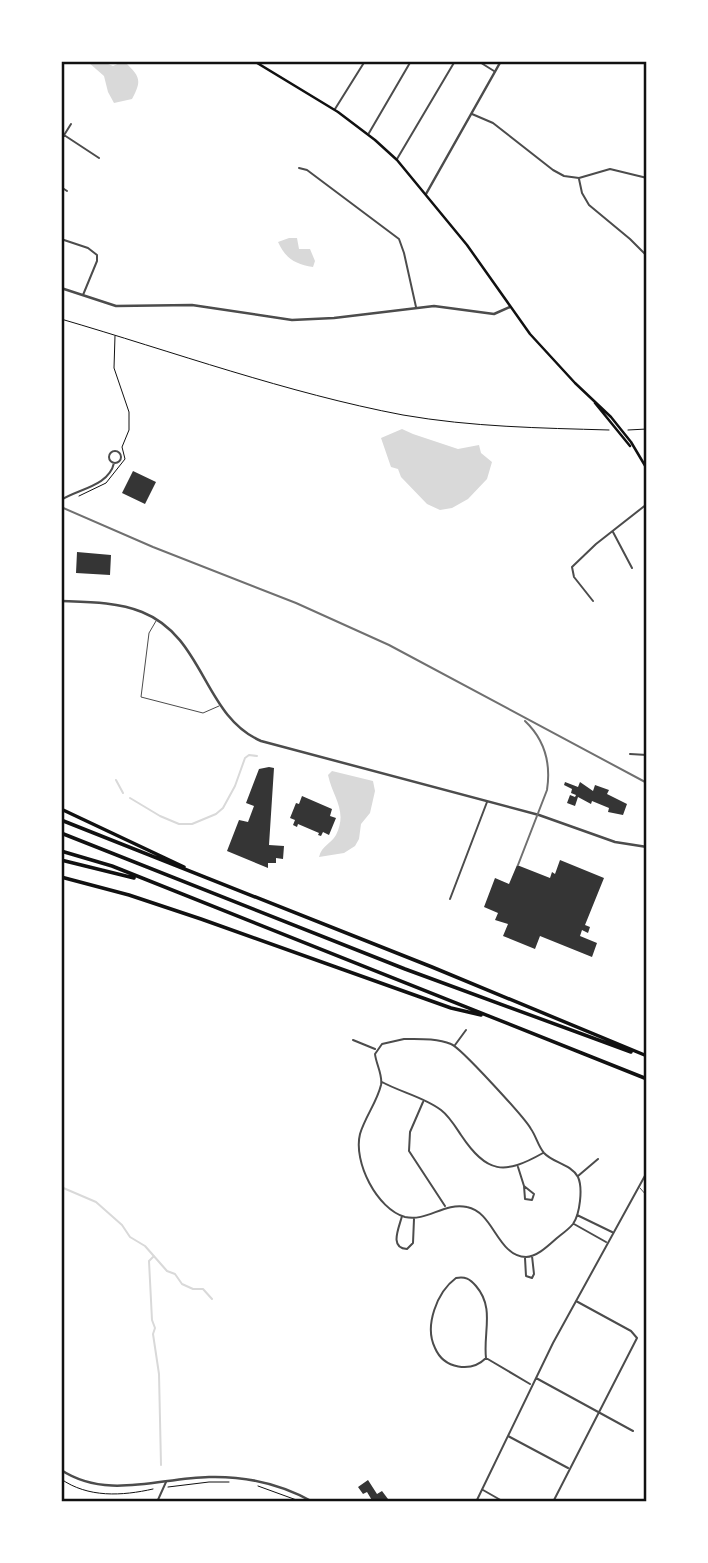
<svg xmlns="http://www.w3.org/2000/svg" width="708" height="1563" viewBox="0 0 708 1563" font-family="Cabin,sans-serif">
	<style>
		.water { fill: #d9d9d9 }
		.lines { fill: none; stroke-linecap: round; stroke-linejoin: round }
		.stream { stroke: #d9d9d9; stroke-width: 2 }
		.building { fill: #353535 }
		.path { stroke: #111; stroke-width: 1 }
		.service { stroke: #4c4c4c; stroke-width: 1 }
		.minor { stroke: #4c4c4c; stroke-width: 2 }
		.tertiary { stroke: #4c4c4c; stroke-width: 2.5 }
		.secondary { stroke: #111; stroke-width: 2.5 }
		.motorway { stroke: #111; stroke-width: 3.5 }
		.rail { stroke: #707070; stroke-width: 2 }
		.neatline { fill: none; stroke: #111; stroke-width: 2.5 }
	</style>
	<rect width="100%" height="100%" fill="#fff"/>
	<path class="water" d="M101,61L113,66L124,61C139,76 143,79 132,99L114,103L108,92L104,76L88,62Z
		M289,238H297L299,249H310L315,261L313,267C295,264 286,259 278,242Z
		M402,429L413,434L458,449L479,445L481,453L492,462L487,479L468,499L452,508L440,510L427,504L401,477L398,469L391,467L381,438Z
		M332,771L373,781L375,791L370,813L361,824L359,839L355,846L344,853L319,857C322,845 331,844 336,835C348,811 333,798 328,775Z"/>
	<g class="lines">
		<path class="stream" d="M116,780L123,793
			M130,798L160,816L179,824H192L216,814L223,808L235,786L245,758L249,755L257,756
			M61,1187L96,1202L122,1225L130,1237L145,1246L167,1271L175,1274L182,1284L193,1289H203L212,1299
			M154,1256L149,1261L152,1320L155,1328L153,1334L159,1374L161,1465"/>
	</g>
	<path class="building" d="M133,471L156,482L145,504L122,493Z
		M77,552L111,555L110,575L76,573Z
		M269,767L274,768L269,845L284,846L283,859L276,858V863H268V868L227,851L239,820L248,822L254,806L246,803L259,769Z
		M565,782L578,787L580,782L593,791L595,785L609,790L607,794L627,804L623,815L608,812L609,808L592,801L591,804L578,797L575,806L567,803L570,795L575,797L576,795L571,793L572,789L564,785Z
		M302,796L332,809L330,816L336,818L329,835L323,832L321,836L318,835L319,833L298,824L297,827L293,825L295,820L290,818L296,803L299,804Z
		M560,860L604,878L585,925L590,927L588,933L582,930L580,936L597,943L592,957L540,936L535,949L503,936L508,924L495,920L498,913L484,907L495,878L509,884L517,865L550,878L552,872L555,874Z
		M368,1480L377,1494L382,1491L388,1499L384,1502L381,1499L373,1502L367,1492L363,1494L358,1487Z"/>
	<g class="lines">
		<path class="path" d="M61,319C174,352 287,393 403,415C472,427 540,428 609,430
			M628,430L647,429
			M79,496L106,483L125,459L122,447L129,430V412L114,368L115,336
			M61,1479C88,1498 122,1496 153,1489
			M258,1486L302,1502
			M168,1487L209,1482H229"/>
		<path class="service" d="M156,621L149,633L141,697L203,713L219,706
			M640,1188L647,1196"/>
		<path class="minor" d="M478,61L494,71
			M335,109L365,61
			M472,114L493,123L553,170L564,176L579,178L610,169L647,178
			M369,133L411,61
			M64,135L99,158
			M61,140L71,124
			M397,159L455,61
			M299,168L307,170L399,239L404,253L416,307
			M579,179L582,193L589,205L630,239L647,256
			M61,187L67,191
			M61,239L88,248L97,255V261L83,295
			M109 457a6 6 0 1 1 12 0a6 6 0 1 1-12 0Z
			M61,500C78,489 109,486 114,463
			M613,532L632,568
			M593,601L574,577L572,567L596,544L647,504
			M630,754L647,755
			M450,899L487,802
			M404,1039C419,1039 437,1038 451,1044C461,1048 524,1117 531,1129C536,1136 538,1146 544,1153C553,1163 571,1164 578,1177C583,1188 580,1214 573,1224C569,1229 562,1234 557,1238C549,1245 537,1257 526,1257C497,1256 494,1212 467,1207C444,1202 427,1222 405,1217C377,1209 353,1162 360,1134C365,1117 377,1102 381,1085C383,1075 376,1064 375,1054L382,1044Z
			M353,1040L375,1049
			M455,1045L466,1030
			M382,1082C400,1092 424,1097 441,1110C449,1116 455,1126 461,1135C487,1174 504,1175 543,1153
			M423,1102L410,1132L409,1151L445,1206
			M518,1167L524,1186L525,1199L532,1200L534,1194L524,1186
			M578,1176L598,1159
			M577,1215L612,1232
			M402,1216C399,1228 389,1248 407,1249L413,1243L414,1219
			M574,1224L606,1242
			M525,1258L526,1276L532,1278L534,1274L532,1256
			M486,1358C483,1332 495,1308 476,1286C470,1279 465,1276 456,1278C437,1292 424,1326 435,1348C444,1369 471,1373 486,1358L530,1384
			M536,1378L633,1431
			M508,1436L568,1468
			M483,1490L504,1502
			M157,1502L166,1482
			M476,1502L553,1343L647,1172
			M553,1502L637,1338L631,1331L576,1301"/>
		<path class="tertiary" d="M426,194L501,61
			M61,288L116,306L192,305L292,320L334,318L434,306L494,314L510,307
			M61,601C88,602 117,602 142,612C205,637 203,716 261,741L539,815L615,842L647,847
			M61,1470C107,1500 159,1478 209,1477C246,1476 281,1484 313,1502"/>
		<path class="secondary" d="M254,61L338,112L375,140L397,160L467,245L530,334L575,383L611,417L631,442L647,469
			M595,403L630,446"/>
		<path class="motorway" d="M61,809L184,867
			M61,820L432,967L647,1056
			M61,833L405,969L631,1052
			M61,851L112,866L647,1079
			M61,860L134,878
			M61,877L129,895L201,919L451,1008L481,1015"/>
		<path class="rail" d="M61,507L153,547L296,603L389,645L647,783
			M518,865L547,790C551,764 545,740 525,721"/>
	</g>
	<rect width="708" height="1563" fill="none" stroke="#ffffff" stroke-width="126"/>
	<rect x="63" y="63" width="582" height="1437" class="neatline"/>
</svg>
